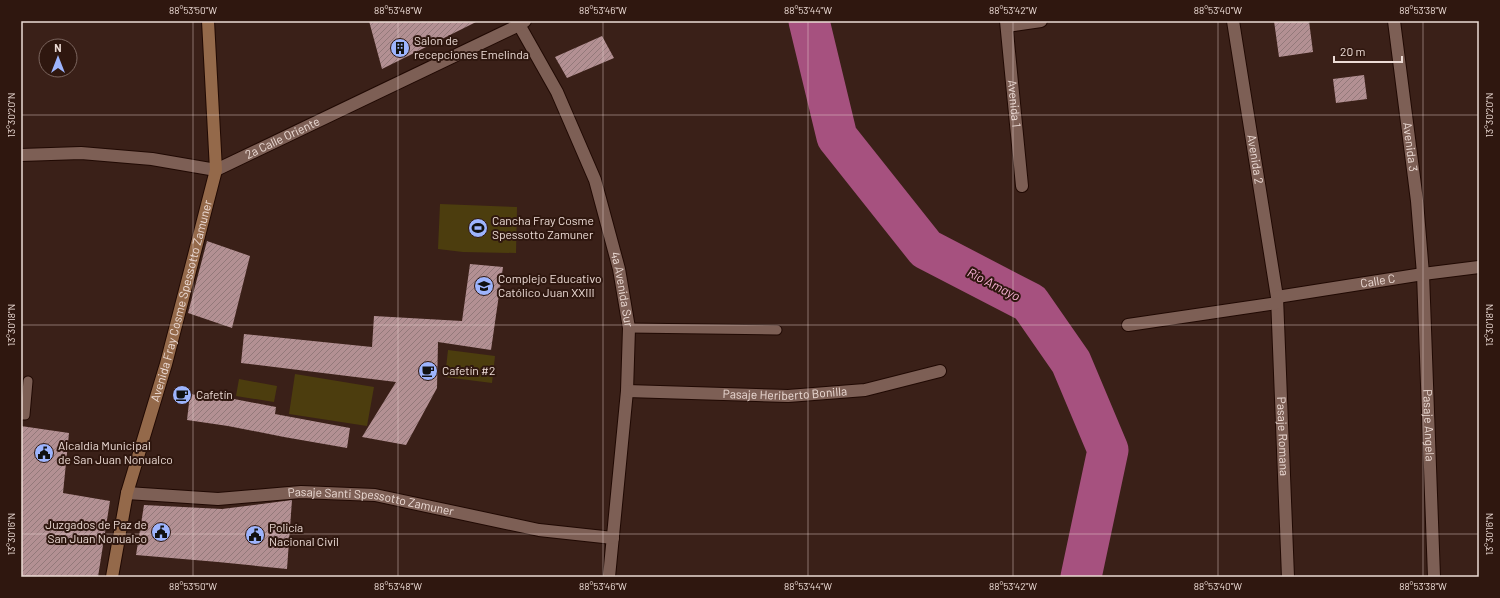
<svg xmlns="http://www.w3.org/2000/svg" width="1500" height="598" viewBox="0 0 1500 598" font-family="Barlow,sans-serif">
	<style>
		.green { fill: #4c3d0e }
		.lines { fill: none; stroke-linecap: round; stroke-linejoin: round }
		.river { stroke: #a6517f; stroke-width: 41 }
		.building { fill: url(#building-hatch) }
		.service-casing { stroke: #200903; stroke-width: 11 }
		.minor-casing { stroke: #200903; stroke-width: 14 }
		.secondary-casing { stroke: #200903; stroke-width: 14 }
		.service { stroke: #7d5f55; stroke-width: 9 }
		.minor { stroke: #7d5f55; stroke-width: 12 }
		.secondary { stroke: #94694a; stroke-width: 12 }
		.ticks { fill: none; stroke: #ecdbd5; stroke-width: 1; stroke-opacity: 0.45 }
		.labels { text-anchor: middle; stroke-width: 4; stroke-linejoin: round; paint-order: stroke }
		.poi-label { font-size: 12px; fill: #ecdbd5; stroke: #2f170f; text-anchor: start }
		.street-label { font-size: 12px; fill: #ecdbd5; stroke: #2f170f }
		.water-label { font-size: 13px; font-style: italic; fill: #f7b1d4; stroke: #2f170f }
		.neatline { fill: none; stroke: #ecdbd5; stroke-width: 1.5 }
		.ticks-label { font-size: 10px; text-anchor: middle; fill: #ecdbd5 }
	</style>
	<defs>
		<pattern id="building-hatch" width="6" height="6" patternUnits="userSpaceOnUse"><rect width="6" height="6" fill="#b39093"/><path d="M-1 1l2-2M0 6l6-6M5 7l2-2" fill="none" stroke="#93797a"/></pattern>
	</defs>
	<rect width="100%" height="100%" fill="#3a2018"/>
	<path class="green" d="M440,204L517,207L516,253L463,252L438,249Z
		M448,350L495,356L492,383L445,377Z
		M295,374L374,387L367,426L289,414Z
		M239,379L277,386L274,402L236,396Z"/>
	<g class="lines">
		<path class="river" d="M809,21L837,137L926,249L1030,303L1071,362L1108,450L1081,577"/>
	</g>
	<path class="building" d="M369,21H478L382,69Z
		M1274,21H1309L1313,52L1279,57Z
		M602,36L614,58L567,78L555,57Z
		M1364,75L1367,99L1336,103L1333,79Z
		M207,241L250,256L232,328L188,313Z
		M470,264L503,267L491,350L438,342L437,388L406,445L362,437L396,382L241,363L244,334L372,347L374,316L462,321Z
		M190,394L234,400V399L276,407L275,414L350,428L347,448L284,437L228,426L187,420Z
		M21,426L69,433L63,493L110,501L98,577H21Z
		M292,500L287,569L218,562L136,555L144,505L222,509Z"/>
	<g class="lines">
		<defs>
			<path id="service" d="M629,328L777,330
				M21,415H25L28,381"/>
			<g id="minor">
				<path id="s1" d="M517,21L557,92L595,180L619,269L629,328L627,391L609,577"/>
				<path id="s2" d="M1006,21L1022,186"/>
				<path id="s3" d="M1233,21L1277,297L1288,577"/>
				<path id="s4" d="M1394,21L1417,201L1423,274L1434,577"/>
				<path d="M1007,26L1041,21"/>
				<path id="s5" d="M21,155L81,153L152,159L216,170L519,25L525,21"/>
				<path id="s6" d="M1277,297L1423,274L1479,267"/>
				<path d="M1128,325L1277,303"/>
				<path id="s7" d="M627,391L788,396L865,390L940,371"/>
				<path id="s8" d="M127,493L218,499L301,492L375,495L539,530L613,538"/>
			</g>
			<g id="secondary">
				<path id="s9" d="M112,577L127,493L166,364L216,170L208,21"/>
			</g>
		</defs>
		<use href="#service" class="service-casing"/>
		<use href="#minor" class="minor-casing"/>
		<use href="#secondary" class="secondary-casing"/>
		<use href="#service" class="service"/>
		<use href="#minor" class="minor"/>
		<use href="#secondary" class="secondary"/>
	</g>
	<path class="ticks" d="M193,21V577M398,21V577M603,21V577M808,21V577M1013,21V577M1218,21V577M1423,21V577M21,115H1479M21,325H1479M21,534H1479"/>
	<defs>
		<symbol id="building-disc" viewBox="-11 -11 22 22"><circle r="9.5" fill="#9db4fd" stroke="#2f170f"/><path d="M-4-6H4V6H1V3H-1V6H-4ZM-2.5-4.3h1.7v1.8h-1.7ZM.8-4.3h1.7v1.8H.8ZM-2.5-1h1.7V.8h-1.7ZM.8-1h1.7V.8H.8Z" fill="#111"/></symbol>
		<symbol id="stadium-disc" viewBox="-11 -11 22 22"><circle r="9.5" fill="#9db4fd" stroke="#2f170f"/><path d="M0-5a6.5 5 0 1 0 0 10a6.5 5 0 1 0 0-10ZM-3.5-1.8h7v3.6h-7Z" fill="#111"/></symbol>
		<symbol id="school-disc" viewBox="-11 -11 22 22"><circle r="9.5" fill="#9db4fd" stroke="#2f170f"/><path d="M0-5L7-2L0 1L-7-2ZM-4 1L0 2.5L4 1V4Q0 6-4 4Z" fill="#111"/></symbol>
		<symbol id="cafe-disc" viewBox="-11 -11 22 22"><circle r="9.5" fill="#9db4fd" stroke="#2f170f"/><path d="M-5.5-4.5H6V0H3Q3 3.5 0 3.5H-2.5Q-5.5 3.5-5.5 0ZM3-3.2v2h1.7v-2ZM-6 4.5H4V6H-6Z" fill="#111"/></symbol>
		<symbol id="civic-disc" viewBox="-11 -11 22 22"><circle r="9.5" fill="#9db4fd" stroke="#2f170f"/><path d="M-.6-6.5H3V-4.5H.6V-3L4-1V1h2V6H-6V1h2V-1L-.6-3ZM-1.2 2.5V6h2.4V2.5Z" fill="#111"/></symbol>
	</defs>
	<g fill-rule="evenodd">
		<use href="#building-disc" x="389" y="37" width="22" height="22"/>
		<use href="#stadium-disc" x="467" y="217" width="22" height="22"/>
		<use href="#school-disc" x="473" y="275" width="22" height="22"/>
		<use href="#cafe-disc" x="417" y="360" width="22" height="22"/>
		<use href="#cafe-disc" x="171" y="384" width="22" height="22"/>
		<use href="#civic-disc" x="33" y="442" width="22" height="22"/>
		<use href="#civic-disc" x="150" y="521" width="22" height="22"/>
		<use href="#civic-disc" x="244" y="524" width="22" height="22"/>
	</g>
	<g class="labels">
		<g class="poi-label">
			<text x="414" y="45">Salon de<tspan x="414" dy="14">recepciones Emelinda</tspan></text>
			<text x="492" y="225">Cancha Fray Cosme<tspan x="492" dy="14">Spessotto Zamuner</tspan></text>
			<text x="498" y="283">Complejo Educativo<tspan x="498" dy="14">Católico Juan XXIII</tspan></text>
			<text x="442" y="375">Cafetín #2</text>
			<text x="196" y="399">Cafetín</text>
			<text x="58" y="450">Alcaldia Municipal<tspan x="58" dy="14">de San Juan Nonualco</tspan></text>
			<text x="147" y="529" text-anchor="end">Juzgados de Paz de<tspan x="147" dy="14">San Juan Nonualco</tspan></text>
			<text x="269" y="532">Policía<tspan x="269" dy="14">Nacional Civil</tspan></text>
		</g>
		<g class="street-label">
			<text dy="4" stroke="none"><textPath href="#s2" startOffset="83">Avenida 1</textPath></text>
			<text dy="4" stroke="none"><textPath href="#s5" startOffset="270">2a Calle Oriente</textPath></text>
			<text dy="4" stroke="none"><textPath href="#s4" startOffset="127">Avenida 3</textPath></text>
			<text dy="4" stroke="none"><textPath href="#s3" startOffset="140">Avenida 2</textPath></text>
			<text dy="4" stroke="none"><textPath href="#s6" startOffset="102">Calle C</textPath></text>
			<text dy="4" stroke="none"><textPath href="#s1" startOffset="290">4a Avenida Sur</textPath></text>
			<text dy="4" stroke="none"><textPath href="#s9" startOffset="285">Avenida Fray Cosme Spessotto Zamuner</textPath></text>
			<text dy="4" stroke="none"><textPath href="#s7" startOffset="158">Pasaje Heriberto Bonilla</textPath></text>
			<text dy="4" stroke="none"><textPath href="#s4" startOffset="406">Pasaje Angela</textPath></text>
			<text dy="4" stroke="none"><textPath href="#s3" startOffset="419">Pasaje Romana</textPath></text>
			<text dy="4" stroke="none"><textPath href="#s8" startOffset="245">Pasaje Santi Spessotto Zamuner</textPath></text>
		</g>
		<g class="water-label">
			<text transform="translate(994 284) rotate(27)" y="5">Río Amayo</text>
		</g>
	</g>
	<rect width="1500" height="598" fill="none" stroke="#2f170f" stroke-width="44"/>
	<g transform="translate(58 58)"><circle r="19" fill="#2f170f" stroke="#7b655e"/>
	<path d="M0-3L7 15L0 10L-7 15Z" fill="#9db4fd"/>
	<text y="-6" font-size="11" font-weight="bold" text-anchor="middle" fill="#ecdbd5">N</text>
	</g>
	<path d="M1334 56v6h68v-6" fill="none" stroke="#ecdbd5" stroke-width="2"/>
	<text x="1340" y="56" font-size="12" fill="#ecdbd5" stroke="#2f170f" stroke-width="3" paint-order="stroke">20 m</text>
	<rect x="22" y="22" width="1456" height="554" class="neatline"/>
	<g class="ticks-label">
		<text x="193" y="14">88°53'50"W</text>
		<text x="398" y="14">88°53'48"W</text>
		<text x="603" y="14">88°53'46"W</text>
		<text x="808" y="14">88°53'44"W</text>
		<text x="1013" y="14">88°53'42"W</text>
		<text x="1218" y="14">88°53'40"W</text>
		<text x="1423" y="14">88°53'38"W</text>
		<text transform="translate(11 115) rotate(-90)" y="4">13°30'20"N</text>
		<text transform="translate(1489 115) rotate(-90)" y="4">13°30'20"N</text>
		<text transform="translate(11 325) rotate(-90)" y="4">13°30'18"N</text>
		<text transform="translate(1489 325) rotate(-90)" y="4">13°30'18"N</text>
		<text transform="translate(11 534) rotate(-90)" y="4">13°30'16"N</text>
		<text transform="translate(1489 534) rotate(-90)" y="4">13°30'16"N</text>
		<text x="193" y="590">88°53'50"W</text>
		<text x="398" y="590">88°53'48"W</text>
		<text x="603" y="590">88°53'46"W</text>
		<text x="808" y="590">88°53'44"W</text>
		<text x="1013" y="590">88°53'42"W</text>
		<text x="1218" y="590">88°53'40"W</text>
		<text x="1423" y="590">88°53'38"W</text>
	</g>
</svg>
